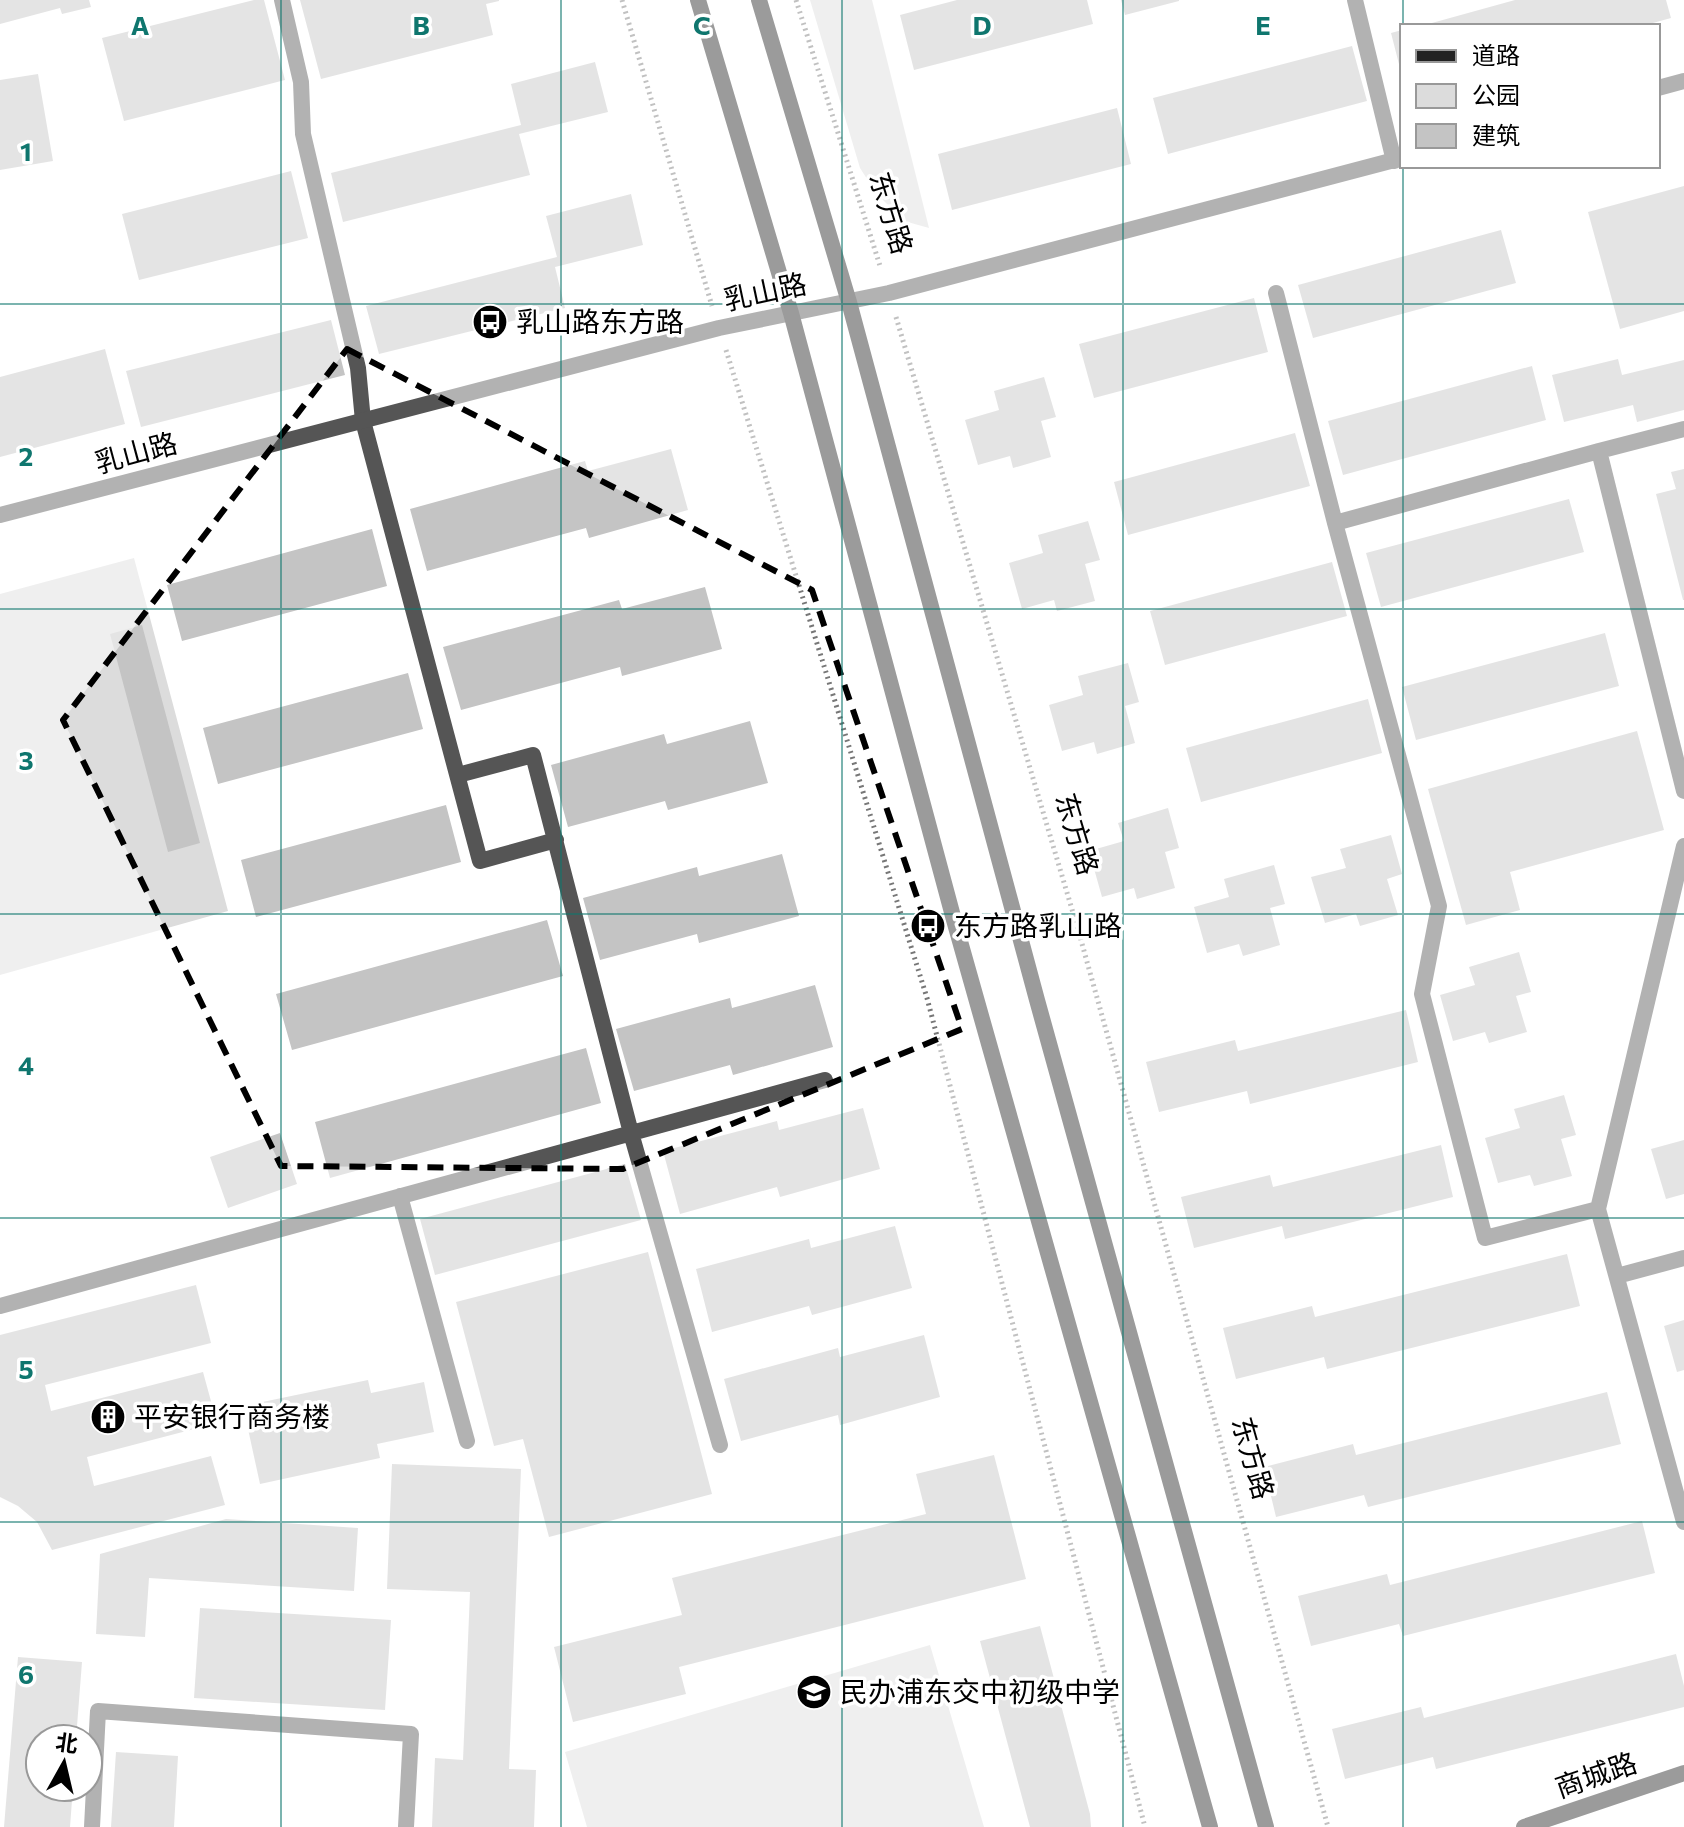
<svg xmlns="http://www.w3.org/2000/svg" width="1684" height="1827" viewBox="0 0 1684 1827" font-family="Commissioner,'Noto Sans SC',sans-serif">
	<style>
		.green { fill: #dcdcdc }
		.building { fill: #c4c4c4 }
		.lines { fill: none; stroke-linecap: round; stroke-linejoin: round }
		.path { stroke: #777; stroke-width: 5; stroke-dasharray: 2 4; stroke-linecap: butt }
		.lane { stroke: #555; stroke-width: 16 }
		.street { stroke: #555; stroke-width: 16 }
		.secondary { stroke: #222; stroke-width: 16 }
		.marked { fill: none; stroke: #000; stroke-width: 6; stroke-dasharray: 16 10; stroke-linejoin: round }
		.grid { fill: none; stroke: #0f766e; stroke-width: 2; stroke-opacity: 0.55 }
		.labels { text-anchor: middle; stroke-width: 7; stroke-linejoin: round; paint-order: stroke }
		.street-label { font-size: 28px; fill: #000; stroke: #fff }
		.poi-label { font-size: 28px; fill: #000; stroke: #fff; text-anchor: start }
		.grid-label { font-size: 26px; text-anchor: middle; font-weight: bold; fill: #0f766e; stroke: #fff; stroke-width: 7; stroke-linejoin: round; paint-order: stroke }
	</style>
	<rect width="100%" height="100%" fill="#fff"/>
	<path class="green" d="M810,0H872L929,228L904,221L876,193L860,168Z
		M134,558L228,911L0,975V594Z
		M930,1645L984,1827H587L565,1752Z"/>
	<path class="building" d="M0,0H89L91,7L62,14L60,8L0,24Z
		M254,0H264L285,80L124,121L102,38Z
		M300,0H499V1L486,4L493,35L321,79Z
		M957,0H1087L1093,24L914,70L900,15Z
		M1121,0H1179V1L1125,15Z
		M1515,0H1666L1671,18L1642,26H1421Z
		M1402,30V71L1401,72L1391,33Z
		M1352,46L1367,101L1168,154L1153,98Z
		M595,62L608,112L519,134L530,175L343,222L331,173L521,125L511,84Z
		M38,74L53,161L0,170V80Z
		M1117,108L1131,164L952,210L938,154Z
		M291,171L308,238L139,280L122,214Z
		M1684,186V311L1620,329L1588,212Z
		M631,194L643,245L555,267L565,308L379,354L366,306L557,257L546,216Z
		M1501,230L1516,283L1313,338L1298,285Z
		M1254,298L1268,352L1094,398L1079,344Z
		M331,320L345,375L141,427L126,371Z
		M105,349L125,424L0,457V377Z
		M1618,359L1622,375L1684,360V410L1637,422L1633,405L1564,422L1552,375Z
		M1532,366L1546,420L1343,475L1328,421Z
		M1044,377L1056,417L1041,421L1051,457L1013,468L1010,456L978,465L965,420L999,410L994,391Z
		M1295,433L1310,486L1128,535L1114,482Z
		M671,449L688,510L589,538L586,528L427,571L410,509L585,461L588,471Z
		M1684,469V600H1683L1656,494L1676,489L1671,472Z
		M1569,499L1584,552L1381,607L1366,553Z
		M1088,521L1100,560L1085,564L1095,601L1057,611L1054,600L1022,609L1009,563L1043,553L1038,535Z
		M372,529L387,586L182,641L167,585Z
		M1332,562L1347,616L1165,665L1150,611Z
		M705,587L722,649L622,676L620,667L461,710L443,647L619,600L622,609Z
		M142,625L200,843L168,852L110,634Z
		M1605,633L1619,686L1416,740L1402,687Z
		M1128,663L1139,702L1125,706L1135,743L1097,754L1094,742L1062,751L1049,705L1083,695L1078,676Z
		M408,673L423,729L218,784L203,728Z
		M1368,699L1382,753L1201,802L1186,748Z
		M750,721L768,783L668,810L665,801L568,827L551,765L664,734L667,744Z
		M1637,731L1664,830L1510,872L1520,910L1466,925L1428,789Z
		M446,805L461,862L256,917L241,860Z
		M1168,808L1179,848L1165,852L1175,888L1137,899L1134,888L1102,897L1089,851L1124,841L1118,823Z
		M1391,835L1402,874L1387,879L1398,915L1360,926L1356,914L1325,923L1311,877L1346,868L1340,849Z
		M782,854L799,916L699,943L697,934L600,960L583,898L697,867L699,876Z
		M1274,865L1285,904L1270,908L1280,945L1243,956L1239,944L1207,953L1194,907L1229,897L1224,879Z
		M547,920L563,976L292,1050L276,994Z
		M1519,952L1531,992L1516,996L1527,1032L1489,1043L1485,1032L1453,1041L1440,995L1475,985L1469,967Z
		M815,985L833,1047L733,1075L730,1065L634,1091L616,1029L730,998L732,1008Z
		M1406,1010L1418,1062L1250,1104L1247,1091L1159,1112L1146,1062L1235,1040L1238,1051Z
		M586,1048L601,1103L330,1178L315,1122Z
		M1564,1095L1576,1135L1561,1139L1572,1176L1534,1186L1530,1175L1498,1183L1485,1138L1520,1128L1514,1109Z
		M863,1108L880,1169L780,1197L777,1187L680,1214L663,1151L777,1121L779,1130Z
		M280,1133L297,1184L228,1208L210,1157Z
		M1684,1140V1194L1666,1199L1651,1149Z
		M1441,1145L1453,1197L1285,1239L1282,1226L1194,1248L1181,1197L1270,1175L1273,1187Z
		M625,1164L641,1220L435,1275L420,1219Z
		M895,1226L912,1288L812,1315L809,1306L712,1332L696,1269L809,1239L811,1248Z
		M648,1252L712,1494L549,1537L523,1439L494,1446L456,1302Z
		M1567,1254L1580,1306L1327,1369L1324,1357L1236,1379L1223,1328L1312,1306L1315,1317Z
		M196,1285L211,1343L45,1385L51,1411L203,1372L217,1423L87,1457L94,1486L211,1456L225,1505L52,1550L37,1522L18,1506L0,1497V1335Z
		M1684,1320V1370L1677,1372L1664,1326Z
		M924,1335L940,1397L840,1425L838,1415L741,1441L724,1379L838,1348L840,1357Z
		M368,1380L371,1393L424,1382L434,1432L377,1444L380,1458L260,1484L243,1406Z
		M1607,1392L1621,1444L1368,1507L1364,1495L1276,1517L1264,1467L1353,1444L1356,1455Z
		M994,1455L1026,1579L679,1667L686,1694L573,1722L554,1647L682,1615L672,1578L926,1514L916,1474Z
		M392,1464L521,1469L509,1769L536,1770L534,1827H432L435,1758L463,1760L470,1592L387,1589Z
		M226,1519L358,1528L354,1591L149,1578L145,1637L96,1634L100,1554Z
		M1642,1521L1655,1573L1403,1636L1399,1624L1311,1646L1298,1596L1387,1574L1390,1585Z
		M200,1608L391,1620L385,1710L194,1698Z
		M1040,1626L1090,1814L1091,1827H1030L980,1641Z
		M1676,1654L1684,1686V1707L1436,1769L1433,1757L1345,1779L1332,1729L1421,1707L1424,1718Z
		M18,1657L82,1662L76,1739H40V1787H73L70,1827H4Z
		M116,1752L178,1756L174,1827H111Z"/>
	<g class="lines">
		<path class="path" d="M622,0L712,306
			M796,0L881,269
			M896,317L1079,933L1328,1827
			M726,350L927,998L1145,1827"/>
		<path class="lane" d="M282,0L301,82L303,134L358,368L363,421L480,861L556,840
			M1355,0L1394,161
			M1276,293L1335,523L1439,906L1422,994L1485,1238L1598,1209
			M1684,429L1599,451L1684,791
			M1335,523L1599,451
			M458,775L533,755L631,1133L720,1445
			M1684,846L1598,1209L1684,1522
			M400,1196L467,1441
			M1617,1276L1684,1258
			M0,1306L825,1080
			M92,1827L98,1711L411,1734L406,1827"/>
		<path class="street" d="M1658,88L1684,81
			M0,515L719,328L889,293L1402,158"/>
		<path class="secondary" d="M698,0L791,313L954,920L1210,1827
			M759,0L849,302L1037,1000L1266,1827
			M1524,1827L1684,1773"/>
	</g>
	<path d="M0 0H1684V1827H0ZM347,349L812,590L962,1029L623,1169L281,1166L63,720Z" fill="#fff" fill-opacity=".55" fill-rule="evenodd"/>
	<path class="marked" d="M347,349L812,590L962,1029L623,1169L281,1166L63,720Z"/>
	<path class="grid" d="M281,0V1827M561,0V1827M842,0V1827M1123,0V1827M1403,0V26M1403,166V1827M0,304H1684M0,609H1684M0,914H1684M0,1218H1684M0,1522H1684"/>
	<defs>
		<symbol id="bus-disc" viewBox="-11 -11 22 22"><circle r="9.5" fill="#000" stroke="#fff"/><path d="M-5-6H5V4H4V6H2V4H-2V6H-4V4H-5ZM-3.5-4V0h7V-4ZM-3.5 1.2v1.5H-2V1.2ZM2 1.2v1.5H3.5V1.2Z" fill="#fff"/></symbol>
		<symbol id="building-disc" viewBox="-11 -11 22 22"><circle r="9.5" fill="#000" stroke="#fff"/><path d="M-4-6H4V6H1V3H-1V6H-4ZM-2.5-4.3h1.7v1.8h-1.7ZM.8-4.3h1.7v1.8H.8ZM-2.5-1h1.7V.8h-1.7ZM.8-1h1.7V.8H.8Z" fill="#fff"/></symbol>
		<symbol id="school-disc" viewBox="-11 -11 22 22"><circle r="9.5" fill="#000" stroke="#fff"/><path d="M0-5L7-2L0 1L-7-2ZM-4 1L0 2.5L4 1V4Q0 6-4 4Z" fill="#fff"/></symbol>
	</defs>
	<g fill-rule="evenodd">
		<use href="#bus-disc" x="470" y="302" width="40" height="40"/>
		<use href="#bus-disc" x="908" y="906" width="40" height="40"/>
		<use href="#building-disc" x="88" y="1397" width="40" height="40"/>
		<use href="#school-disc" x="794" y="1672" width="40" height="40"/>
	</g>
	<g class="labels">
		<g class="street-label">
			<text transform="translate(891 213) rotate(73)" y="10">东方路</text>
			<text transform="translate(765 292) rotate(-12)" y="10">乳山路</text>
			<text transform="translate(136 453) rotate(-15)" y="10">乳山路</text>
			<text transform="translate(1077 834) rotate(73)" y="10">东方路</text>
			<text transform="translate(1253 1458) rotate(74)" y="10">东方路</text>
			<text transform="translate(1596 1775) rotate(-19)" y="10">商城路</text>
		</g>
		<g class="poi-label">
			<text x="516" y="332">乳山路东方路</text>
			<text x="954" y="936">东方路乳山路</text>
			<text x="134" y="1427">平安银行商务楼</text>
			<text x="840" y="1702">民办浦东交中初级中学</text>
		</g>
	</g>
	<g class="grid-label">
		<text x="140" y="35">A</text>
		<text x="421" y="35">B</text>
		<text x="702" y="35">C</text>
		<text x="982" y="35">D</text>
		<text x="1263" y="35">E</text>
		<text x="26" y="161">1</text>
		<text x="26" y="466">2</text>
		<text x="26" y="770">3</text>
		<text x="26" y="1075">4</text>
		<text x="26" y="1379">5</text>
		<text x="26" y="1684">6</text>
	</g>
	<rect x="1400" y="24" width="260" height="144" fill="#ffffff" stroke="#999999" stroke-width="2"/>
	<rect x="1416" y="50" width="40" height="12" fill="#222222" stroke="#999999" stroke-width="2"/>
	<text x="1472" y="64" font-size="24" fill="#000000">道路</text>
	<rect x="1416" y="84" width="40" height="24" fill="#dcdcdc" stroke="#999999" stroke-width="2"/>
	<text x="1472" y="104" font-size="24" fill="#000000">公园</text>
	<rect x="1416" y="124" width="40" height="24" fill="#c4c4c4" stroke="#999999" stroke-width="2"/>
	<text x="1472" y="144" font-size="24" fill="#000000">建筑</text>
	<g transform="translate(64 1763) rotate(8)"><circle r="38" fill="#ffffff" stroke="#999999" stroke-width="2"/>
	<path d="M0-6L14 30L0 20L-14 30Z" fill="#000000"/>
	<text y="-12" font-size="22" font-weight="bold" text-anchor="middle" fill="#000000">北</text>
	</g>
</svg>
